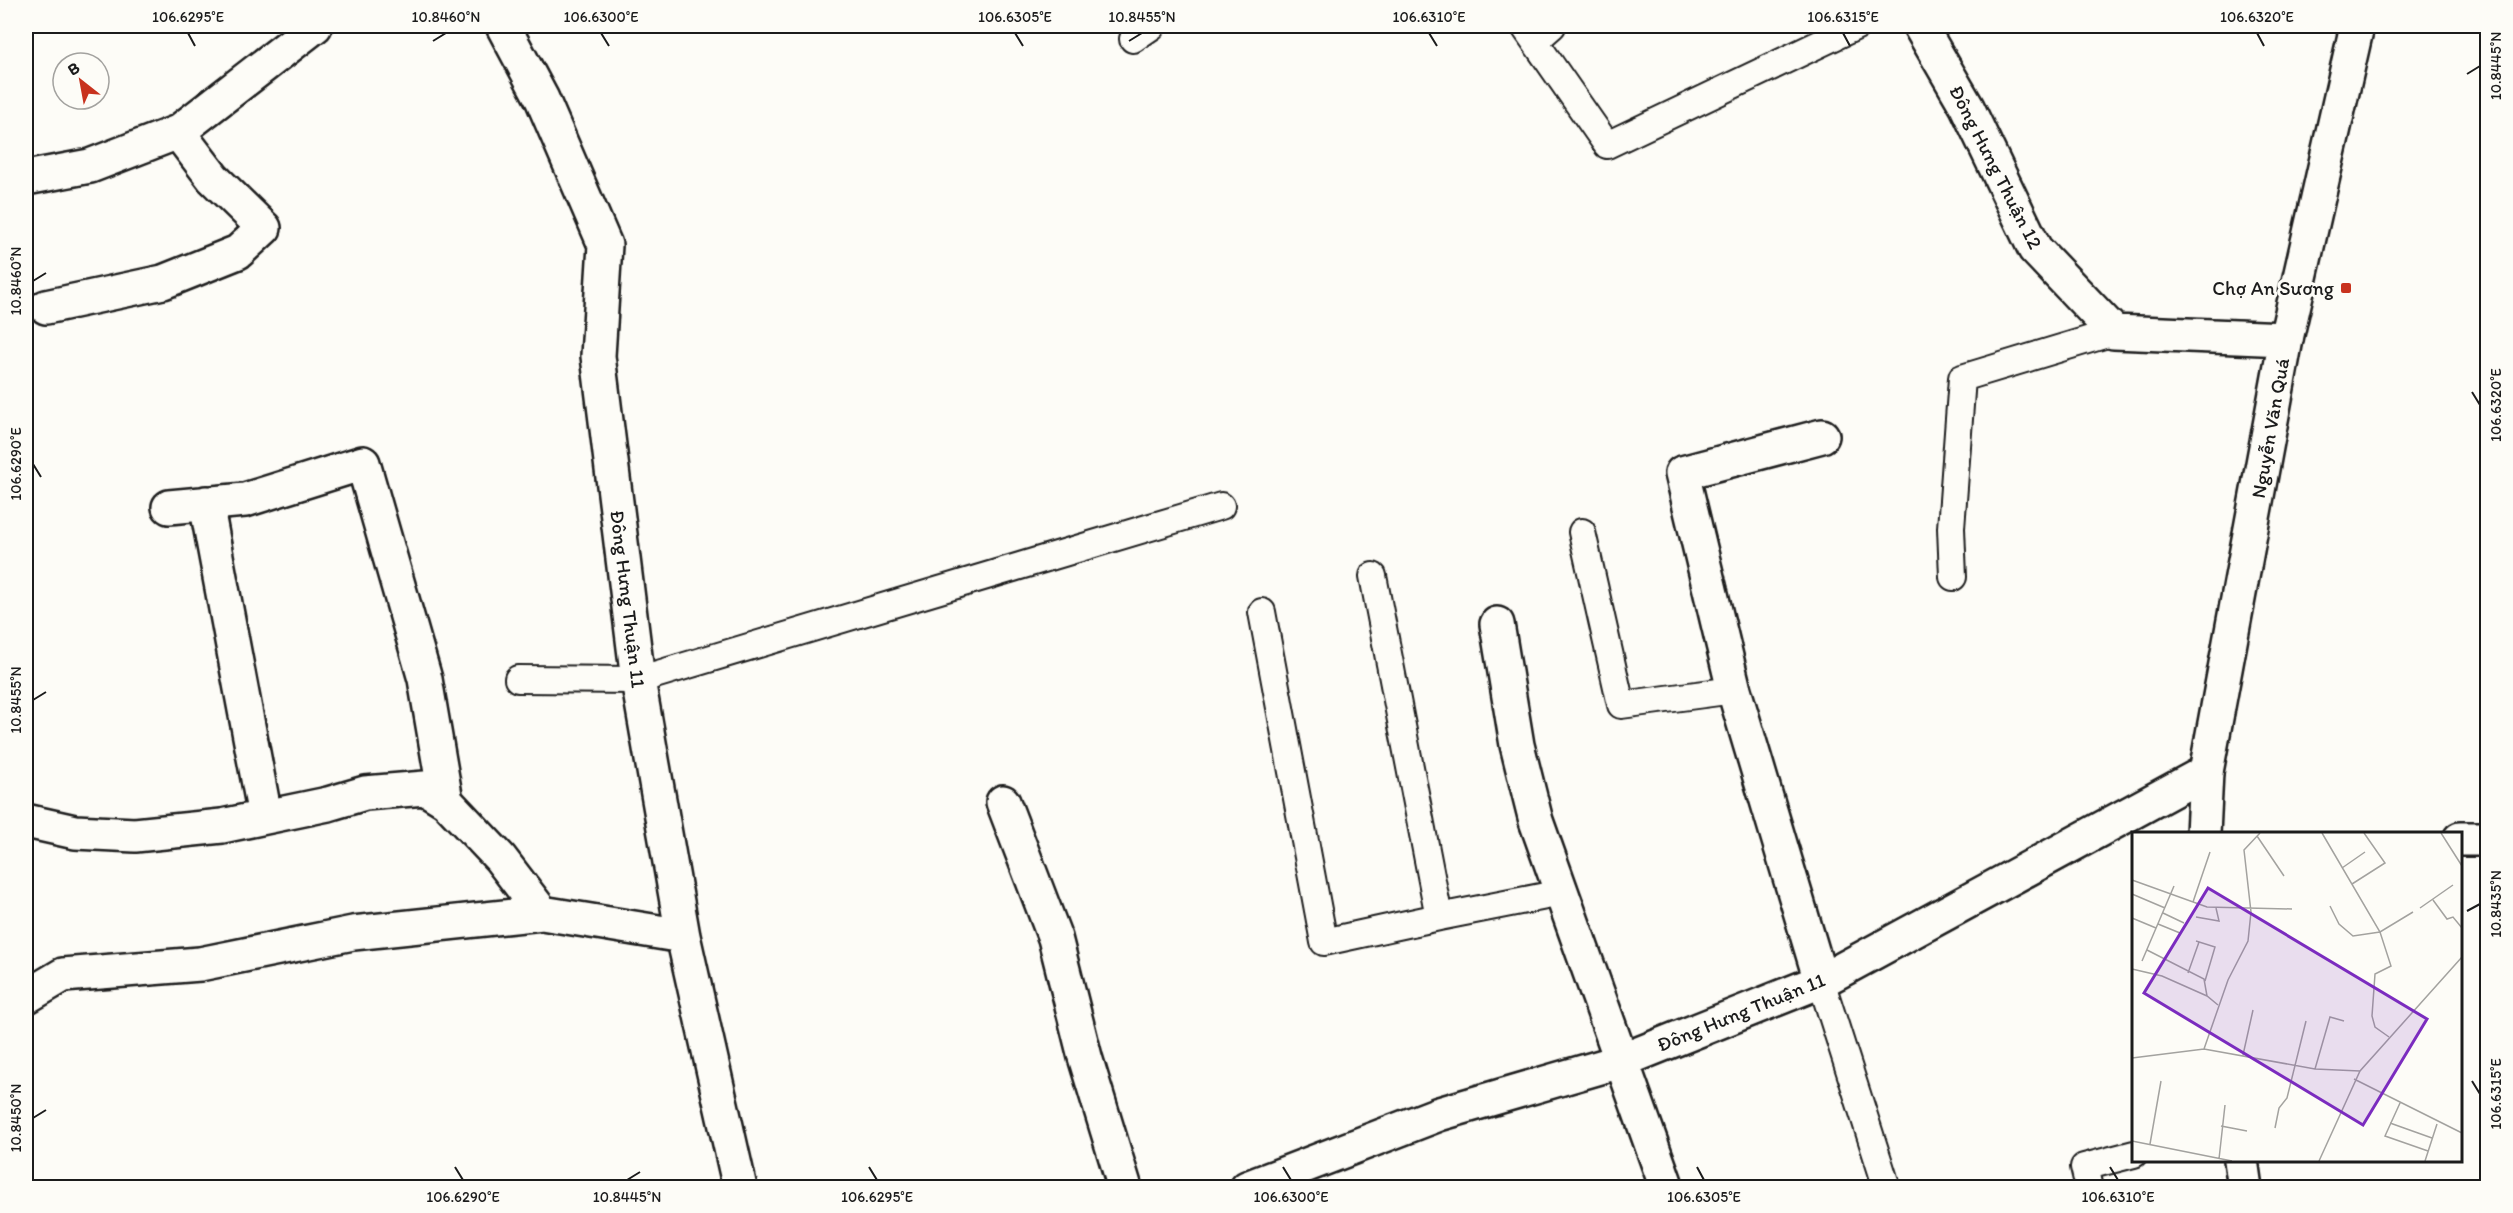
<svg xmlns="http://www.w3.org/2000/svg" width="2513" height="1213" viewBox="0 0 2513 1213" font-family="Itim,sans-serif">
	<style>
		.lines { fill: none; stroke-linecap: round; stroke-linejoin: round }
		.service-casing { stroke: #1c1c1c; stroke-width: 30 }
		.minor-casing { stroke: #1c1c1c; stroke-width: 38 }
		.secondary-casing { stroke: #1c1c1c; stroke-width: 38 }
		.service { stroke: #fdfcf7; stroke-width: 26 }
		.minor { stroke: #fdfcf7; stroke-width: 33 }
		.secondary { stroke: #fdfcf7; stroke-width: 33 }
		.ticks { fill: none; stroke: #1c1c1c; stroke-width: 2 }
		.poi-dot { fill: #c8321e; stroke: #fdfcf7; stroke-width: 2 }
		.labels { text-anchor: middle; stroke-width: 6; stroke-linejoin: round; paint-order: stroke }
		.street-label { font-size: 20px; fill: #1c1c1c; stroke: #fdfcf7 }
		.poi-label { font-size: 20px; fill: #1c1c1c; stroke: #fdfcf7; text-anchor: end }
		.inset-road { fill: none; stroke: #a3a29f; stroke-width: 1.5 }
		.view { fill: #7b2cbf; fill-opacity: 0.15; stroke: #7b2cbf; stroke-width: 3 }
		.inset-edge { fill: none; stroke: #1c1c1c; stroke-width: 3 }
		.neatline { fill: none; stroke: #1c1c1c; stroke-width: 2 }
		.ticks-label { font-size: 15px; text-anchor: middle; fill: #1c1c1c }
	</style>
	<rect width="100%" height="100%" fill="#fdfcf7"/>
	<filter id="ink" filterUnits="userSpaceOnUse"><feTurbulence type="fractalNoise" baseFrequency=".0167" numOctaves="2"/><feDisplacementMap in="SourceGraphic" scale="12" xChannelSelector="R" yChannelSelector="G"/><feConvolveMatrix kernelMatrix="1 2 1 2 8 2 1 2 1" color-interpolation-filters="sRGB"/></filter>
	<g filter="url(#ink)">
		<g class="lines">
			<defs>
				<path id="service" d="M1524,26L1607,145L1857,26
					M1133,39L1152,26
					M1535,41L1552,26
					M1582,532L1621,705L1734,690
					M1373,576L1439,917L1561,893
					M1953,577L1951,528L1962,378L2114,332
					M1262,612L1324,942L1439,917
					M518,679L638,680L1221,506
					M1821,981L1887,1188
					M2089,1188L2084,1167L2134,1154"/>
				<path id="minor" d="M503,26L542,99L605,245L598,356L638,680L683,936L740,1188
					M1920,26L1967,107L2035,249L2114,332L2286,339
					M26,178L90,166L178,132L315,26
					M46,307L163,282L238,252L264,228L213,178L178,132
					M206,503L265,816
					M169,507L245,500L363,463L425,679L446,801
					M1497,624L1517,745L1536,821L1667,1188
					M1003,802L1055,938L1085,1057L1125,1188
					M26,821L75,832L135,835L222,826L328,804L365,793L425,788L446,801L500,858L542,913
					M2460,839H2488
					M1821,981L1734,690L1682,473L1822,436
					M26,997L63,975L200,964L353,933L542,913L683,936
					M1247,1188L1439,1114L1621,1061L1821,981L2206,772"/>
				<path id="secondary" d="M2203,834L2206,772L2286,339L2357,26
					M2241,1160L2245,1188"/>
			</defs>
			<use href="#service" class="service-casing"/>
			<use href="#minor" class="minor-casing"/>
			<use href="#secondary" class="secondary-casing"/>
			<use href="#service" class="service"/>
			<use href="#minor" class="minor"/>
			<use href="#secondary" class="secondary"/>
		</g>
	</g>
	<path class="ticks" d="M188,33L195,46M601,33L609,46M1015,33L1023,46M1429,33L1437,46M1843,33L1850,46M2257,33L2264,46M433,41L446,33M1129,41L1142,33M2467,74L2480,66M33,281L46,273M2472,392L2480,405M33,464L41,477M33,700L46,692M2467,911L2480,904M2472,1081L2480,1094M33,1118L46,1110M455,1167L463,1180M869,1167L877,1180M1283,1167L1291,1180M1697,1167L1704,1180M2110,1167L2118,1180M627,1180L640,1172"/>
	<rect class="poi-dot" x="2340" y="282" width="12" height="12" rx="3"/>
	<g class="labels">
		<g class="street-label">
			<text transform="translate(1996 167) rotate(63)" y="7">Đông Hưng Thuận 12</text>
			<text transform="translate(2270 428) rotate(-80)" y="7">Nguyễn Văn Quá</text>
			<text transform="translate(628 599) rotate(83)" y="7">Đông Hưng Thuận 11</text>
			<text transform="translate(1741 1012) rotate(-22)" y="7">Đông Hưng Thuận 11</text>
		</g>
		<g class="poi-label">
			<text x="2334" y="295">Chợ An Sương</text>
		</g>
	</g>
	<g transform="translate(2132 832)">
		<rect width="330" height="330" fill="#fdfcf7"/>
		<path class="inset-road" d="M190,1L248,100L259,134L243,142L240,184L243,195L257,205M309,1L330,34M125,4L152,44M210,36L233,20M0,48L75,75L160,77M220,52L253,31L232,1M0,62L33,76M301,68L315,87L321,85L330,96M61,70L78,20M198,74L207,92L221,104L248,100L281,80M288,76L321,53M31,81L52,91M64,85L87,89L84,76M0,86L24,96M26,92L48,101M64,109L83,115L73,149M15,118L72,147L75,164M10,129L42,54M0,137L30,144L75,164L86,173M56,141L67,110M72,217L96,148L116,109L119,80L112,18L128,1M111,223L121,178M0,226L72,217L183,237L228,239M183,237L198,185L212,189M222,247L330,301M268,271L253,304L296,319M258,291L300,306M89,294L115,299M143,296L147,276L155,266L174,189M0,309L100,329M18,312L29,249M87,327L93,273M187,329L228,239L330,125M293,329L305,292"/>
		<path class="view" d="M76,56L295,187L231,293L12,161Z"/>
		<rect width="330" height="330" class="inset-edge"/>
	</g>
	<rect width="2513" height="1213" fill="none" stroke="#fdfcf7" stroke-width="66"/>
	<g transform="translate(81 81) rotate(329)"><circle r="28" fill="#fdfcf7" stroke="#a3a29f" stroke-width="1.5"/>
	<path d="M0-4.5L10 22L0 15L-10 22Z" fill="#c8321e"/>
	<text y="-9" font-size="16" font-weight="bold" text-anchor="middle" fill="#1c1c1c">B</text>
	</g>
	<rect x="33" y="33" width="2447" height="1147" class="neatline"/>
	<g class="ticks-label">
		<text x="188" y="22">106.6295°E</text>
		<text x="446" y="22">10.8460°N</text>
		<text x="601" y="22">106.6300°E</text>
		<text x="1015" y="22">106.6305°E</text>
		<text x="1142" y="22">10.8455°N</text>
		<text x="1429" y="22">106.6310°E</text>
		<text x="1843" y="22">106.6315°E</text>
		<text x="2257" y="22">106.6320°E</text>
		<text transform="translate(2496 66) rotate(-90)" y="5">10.8445°N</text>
		<text transform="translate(16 281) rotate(-90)" y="5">10.8460°N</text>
		<text transform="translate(2496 405) rotate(-90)" y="5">106.6320°E</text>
		<text transform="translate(16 464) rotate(-90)" y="5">106.6290°E</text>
		<text transform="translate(16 700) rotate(-90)" y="5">10.8455°N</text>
		<text transform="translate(2496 904) rotate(-90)" y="5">10.8435°N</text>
		<text transform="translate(2496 1094) rotate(-90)" y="5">106.6315°E</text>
		<text transform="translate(16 1118) rotate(-90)" y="5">10.8450°N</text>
		<text x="463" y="1202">106.6290°E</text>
		<text x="627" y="1202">10.8445°N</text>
		<text x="877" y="1202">106.6295°E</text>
		<text x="1291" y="1202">106.6300°E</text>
		<text x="1704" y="1202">106.6305°E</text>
		<text x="2118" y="1202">106.6310°E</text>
	</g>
</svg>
